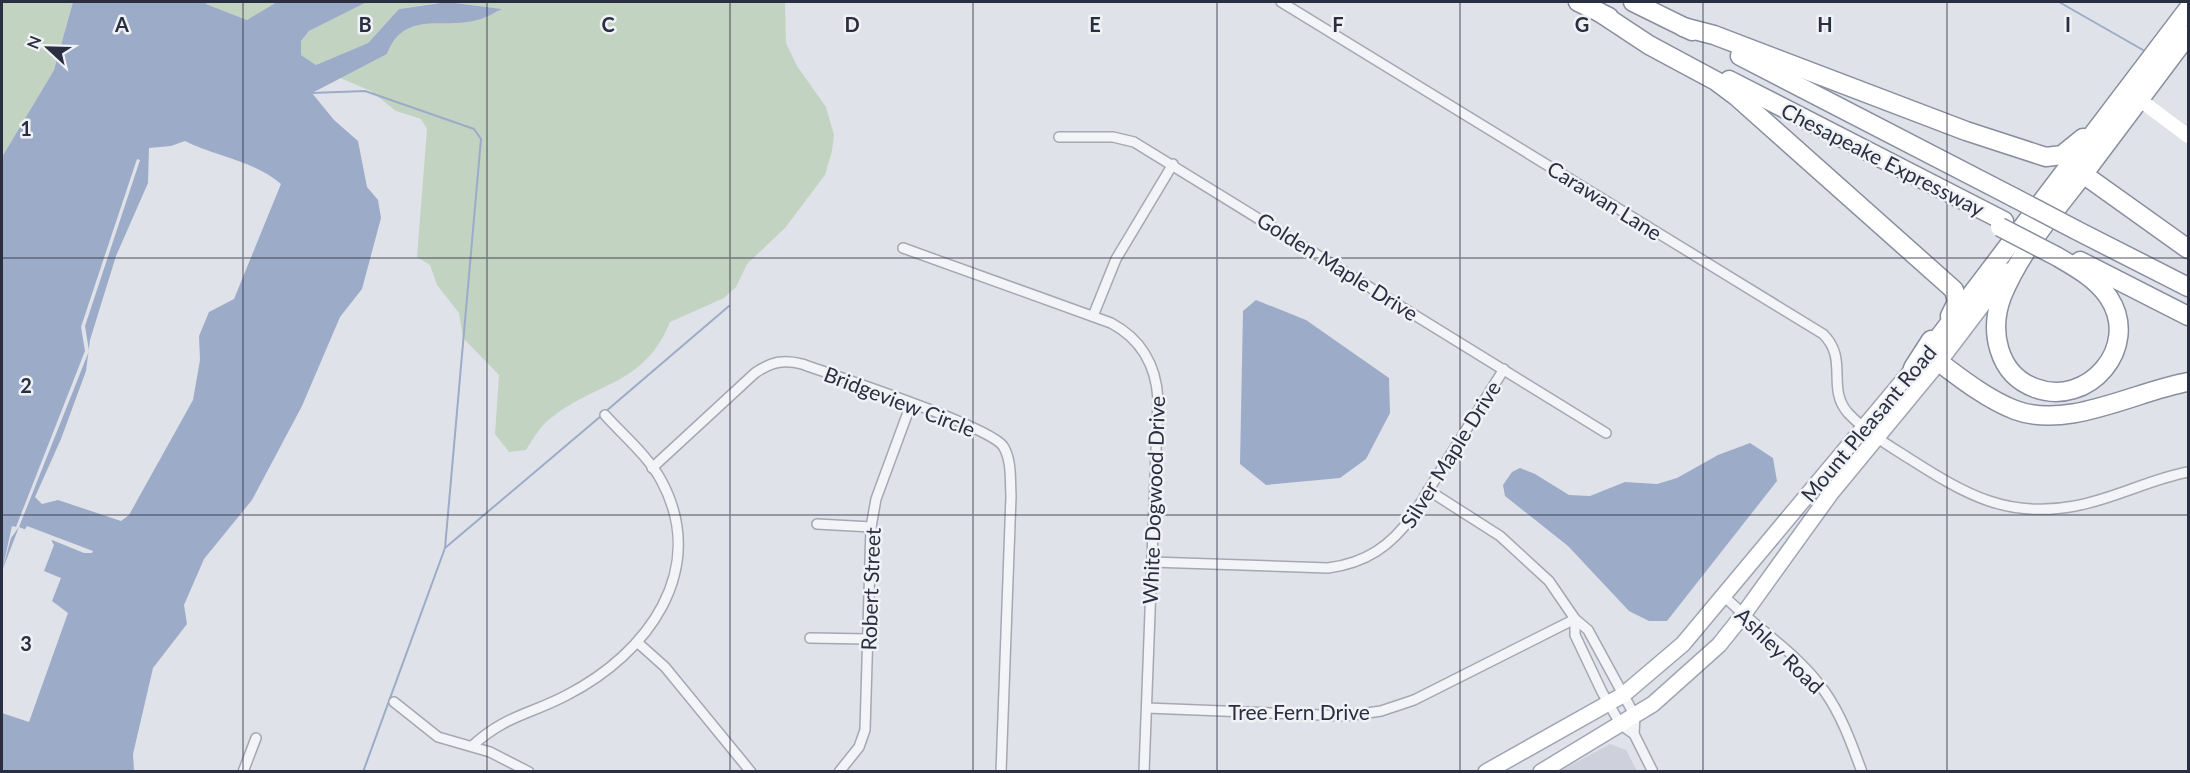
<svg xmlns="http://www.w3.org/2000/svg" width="2190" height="773" viewBox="0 0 2190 773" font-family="Lato,sans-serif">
<rect width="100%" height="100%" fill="#e0e2e9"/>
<!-- built -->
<polygon fill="#ced1db" points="1610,744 1626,750 1637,771 1560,771"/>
<!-- green -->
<g fill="#c3d3c1">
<polygon points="2,2 73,2 54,70 2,157"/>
<polygon points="206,2 277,2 247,20 206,4"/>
<polygon points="367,2 442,2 399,9 368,43 316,65 301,55 301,41 309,31"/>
<path d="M447,2H785L786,43L797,66L826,107L834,135L832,151L825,175L785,228L747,264L736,287L724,298L670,322C644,386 597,381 551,418C540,426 533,439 526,450L509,452L495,434L499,375L463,338L459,313L437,285L430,265L417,257L427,129L421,119L396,111L371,91L340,78L387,54C405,8 442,30 480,19C487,17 494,13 501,9Z"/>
</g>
<!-- water -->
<g fill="#9cabc8" fill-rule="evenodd">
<path d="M73,2H206V4L247,20L277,2H367L309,31L301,41V55L316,65L368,43L399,9L447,2L502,9C495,12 488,17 481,19C444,31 405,8 387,54L312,93L334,120L358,141L367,187L378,200L381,218L362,289L340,317L302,406L252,500L204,559L184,605L187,624L153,668L133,754L134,771H2V713L29,722L68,613L52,601L61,578L44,571L54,545L51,540L19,527L2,571V157L54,70ZM185,141C216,157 253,160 281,184L234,299L209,312L199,336L200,360L193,400L129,515L121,521L58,500L42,504L35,497L61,439L86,371L90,340L116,256L148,183L149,148L171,146Z"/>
<polygon points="1256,300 1306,320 1389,378 1390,413 1366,459 1340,478 1266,485 1240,464 1243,311"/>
<polygon points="1750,443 1773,458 1777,481 1667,621 1649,621 1629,611 1568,546 1505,496 1503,485 1512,472 1520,468 1535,474 1569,495 1590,496 1625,482 1657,484 1677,478 1718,455"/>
</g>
<!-- pier -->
<g fill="#e0e2e9">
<polygon points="137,159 140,160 85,326 89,351 19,527 11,538 2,571 12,526 16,527 85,351 81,327"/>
<polygon points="27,526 93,551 92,553 84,553 52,540 50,543 24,531"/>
</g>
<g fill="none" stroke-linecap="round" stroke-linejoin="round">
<!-- stream -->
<g stroke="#9cabc8" stroke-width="2">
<polyline points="2059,2 2143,50"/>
<polyline points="311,93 365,91 474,129 481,139 445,548 363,772"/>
<polyline points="605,412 729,306"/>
<polyline points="445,548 601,416"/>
</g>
<defs>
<g id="street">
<path d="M1281,2L1823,334C1849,359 1826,388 1848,413C1866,432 1888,445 1910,459C1965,494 2007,519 2075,506C2114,499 2150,479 2188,472"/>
<polyline points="1059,137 1113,137 1134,142 1606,433"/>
<path d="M903,248L1111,323C1141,339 1156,365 1158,399L1144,772"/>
<polyline points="1093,316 1116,259 1173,164"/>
<path d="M652,468L755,373C771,362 783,359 802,364C835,376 989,426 1003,446C1012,460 1010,480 1011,496L1001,772"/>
<polyline points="1428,490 1500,536 1549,581 1575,619 1588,630 1635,716 1634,734"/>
<polyline points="817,524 871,527"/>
<path d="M1152,562L1328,568C1366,563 1391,546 1413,515L1504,369"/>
<path d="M1725,597C1757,629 1799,654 1825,692C1842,716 1852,745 1862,772"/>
<polyline points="1575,619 1575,635 1602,692 1621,725 1634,734 1653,772"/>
<polyline points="810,638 868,639"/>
<polyline points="637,642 665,667 751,772"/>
<polyline points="394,702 438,737 490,752 529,772"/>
<polyline points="1147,708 1346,716 1381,711 1414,700 1575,619"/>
<path d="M472,746C506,715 529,715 567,695C647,654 710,570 661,480C648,456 623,435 605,415"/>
<polyline points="243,772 256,738"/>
<polyline points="839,772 859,747 865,730 871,527 876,499 911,404"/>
</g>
<g id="primary">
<polyline points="1486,772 1623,695 1683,644 1921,359"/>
<polyline points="1541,772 1653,704 1719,645 1743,615 1831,493 1939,362 2008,271"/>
</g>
<g id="highway">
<polyline points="1578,2 1609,17"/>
<polyline points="1633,2 1692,31"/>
<path d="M2188,9L1927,353C1954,373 1984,398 2015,410C2068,430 2136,391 2188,382"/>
<polyline points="1599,12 1649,45 1716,81 1736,96 1954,290 1957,302 1950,316"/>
<polyline points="1683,27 1714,35 1966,131 2046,157 2062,155 2083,138"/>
<polyline points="1740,56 2013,197"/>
<polyline points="1729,80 2004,221"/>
<polyline points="2073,172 2083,174 2188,249"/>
<polyline points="2076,230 2188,287"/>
<path d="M2056,256C2075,267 2097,279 2109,298C2141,347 2088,408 2035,388C1997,374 1989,330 2002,296C2021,250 2055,211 2085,172C2120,126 2154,80 2188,35"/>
<polyline points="2080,261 2188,316"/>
<polyline points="1913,368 1931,340"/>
</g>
</defs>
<!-- street casing -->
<use href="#street" stroke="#a5a8b3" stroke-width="12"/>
<!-- primary casing -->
<use href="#primary" stroke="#a0a5b4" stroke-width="18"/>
<!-- highway casing -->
<use href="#highway" stroke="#888e9f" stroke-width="21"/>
<!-- street -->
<use href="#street" stroke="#f3f4f7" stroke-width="9"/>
<!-- secondary -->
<polyline stroke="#fff" stroke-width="14" points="2132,94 2188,136"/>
<!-- primary -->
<use href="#primary" stroke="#fff" stroke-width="15"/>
<!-- highway -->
<use href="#highway" stroke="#fff" stroke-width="18"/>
<defs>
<g id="highway-bridge">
<polyline points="2013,197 2076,230"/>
<polyline points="2000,227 2056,256"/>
</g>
</defs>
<!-- highway-bridge casing -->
<use href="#highway-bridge" stroke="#888e9f" stroke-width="21" stroke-linecap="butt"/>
<!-- highway-bridge -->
<use href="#highway-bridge" stroke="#fff" stroke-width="18"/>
</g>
<!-- grid -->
<path fill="none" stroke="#292e40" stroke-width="1.5" stroke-opacity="0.55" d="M243,2V772M487,2V772M730,2V772M973,2V772M1217,2V772M1460,2V772M1703,2V772M1947,2V772M2,258H2188M2,515H2188"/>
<g text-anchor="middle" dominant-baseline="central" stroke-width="5" stroke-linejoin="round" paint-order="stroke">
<!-- street labels -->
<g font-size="21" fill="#292e40" stroke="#f0f2f6">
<text transform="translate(1883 159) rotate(27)">Chesapeake Expressway</text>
<text transform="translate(1605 200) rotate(32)">Carawan Lane</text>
<text transform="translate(1338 266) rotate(32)">Golden Maple Drive</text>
<text transform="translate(900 401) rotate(21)">Bridgeview Circle</text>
<text transform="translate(1868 423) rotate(-50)">Mount Pleasant Road</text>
<text transform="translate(1450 454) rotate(-58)">Silver Maple Drive</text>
<text transform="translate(1153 500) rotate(-88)">White Dogwood Drive</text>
<text transform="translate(870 589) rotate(-88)">Robert Street</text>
<text transform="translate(1780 650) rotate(44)">Ashley Road</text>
<text x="1299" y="711">Tree Fern Drive</text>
</g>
</g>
<g font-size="20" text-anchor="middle" font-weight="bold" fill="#292e40" stroke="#f0f2f6" stroke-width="5" stroke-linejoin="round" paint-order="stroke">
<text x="122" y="32">A</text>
<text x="365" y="32">B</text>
<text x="608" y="32">C</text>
<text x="852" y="32">D</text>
<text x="1095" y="32">E</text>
<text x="1338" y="32">F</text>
<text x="1582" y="32">G</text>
<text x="1825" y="32">H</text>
<text x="2068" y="32">I</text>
<text x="26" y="136">1</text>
<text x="26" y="393">2</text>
<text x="26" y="651">3</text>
</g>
<!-- border -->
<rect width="2190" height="773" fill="none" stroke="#292e40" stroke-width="6"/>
<!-- north arrow -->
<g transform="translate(48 48) rotate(292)" stroke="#f0f2f6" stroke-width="4.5" paint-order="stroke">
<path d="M0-4.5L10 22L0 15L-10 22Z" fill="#292e40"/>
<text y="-9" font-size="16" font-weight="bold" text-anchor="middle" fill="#292e40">N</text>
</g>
</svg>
